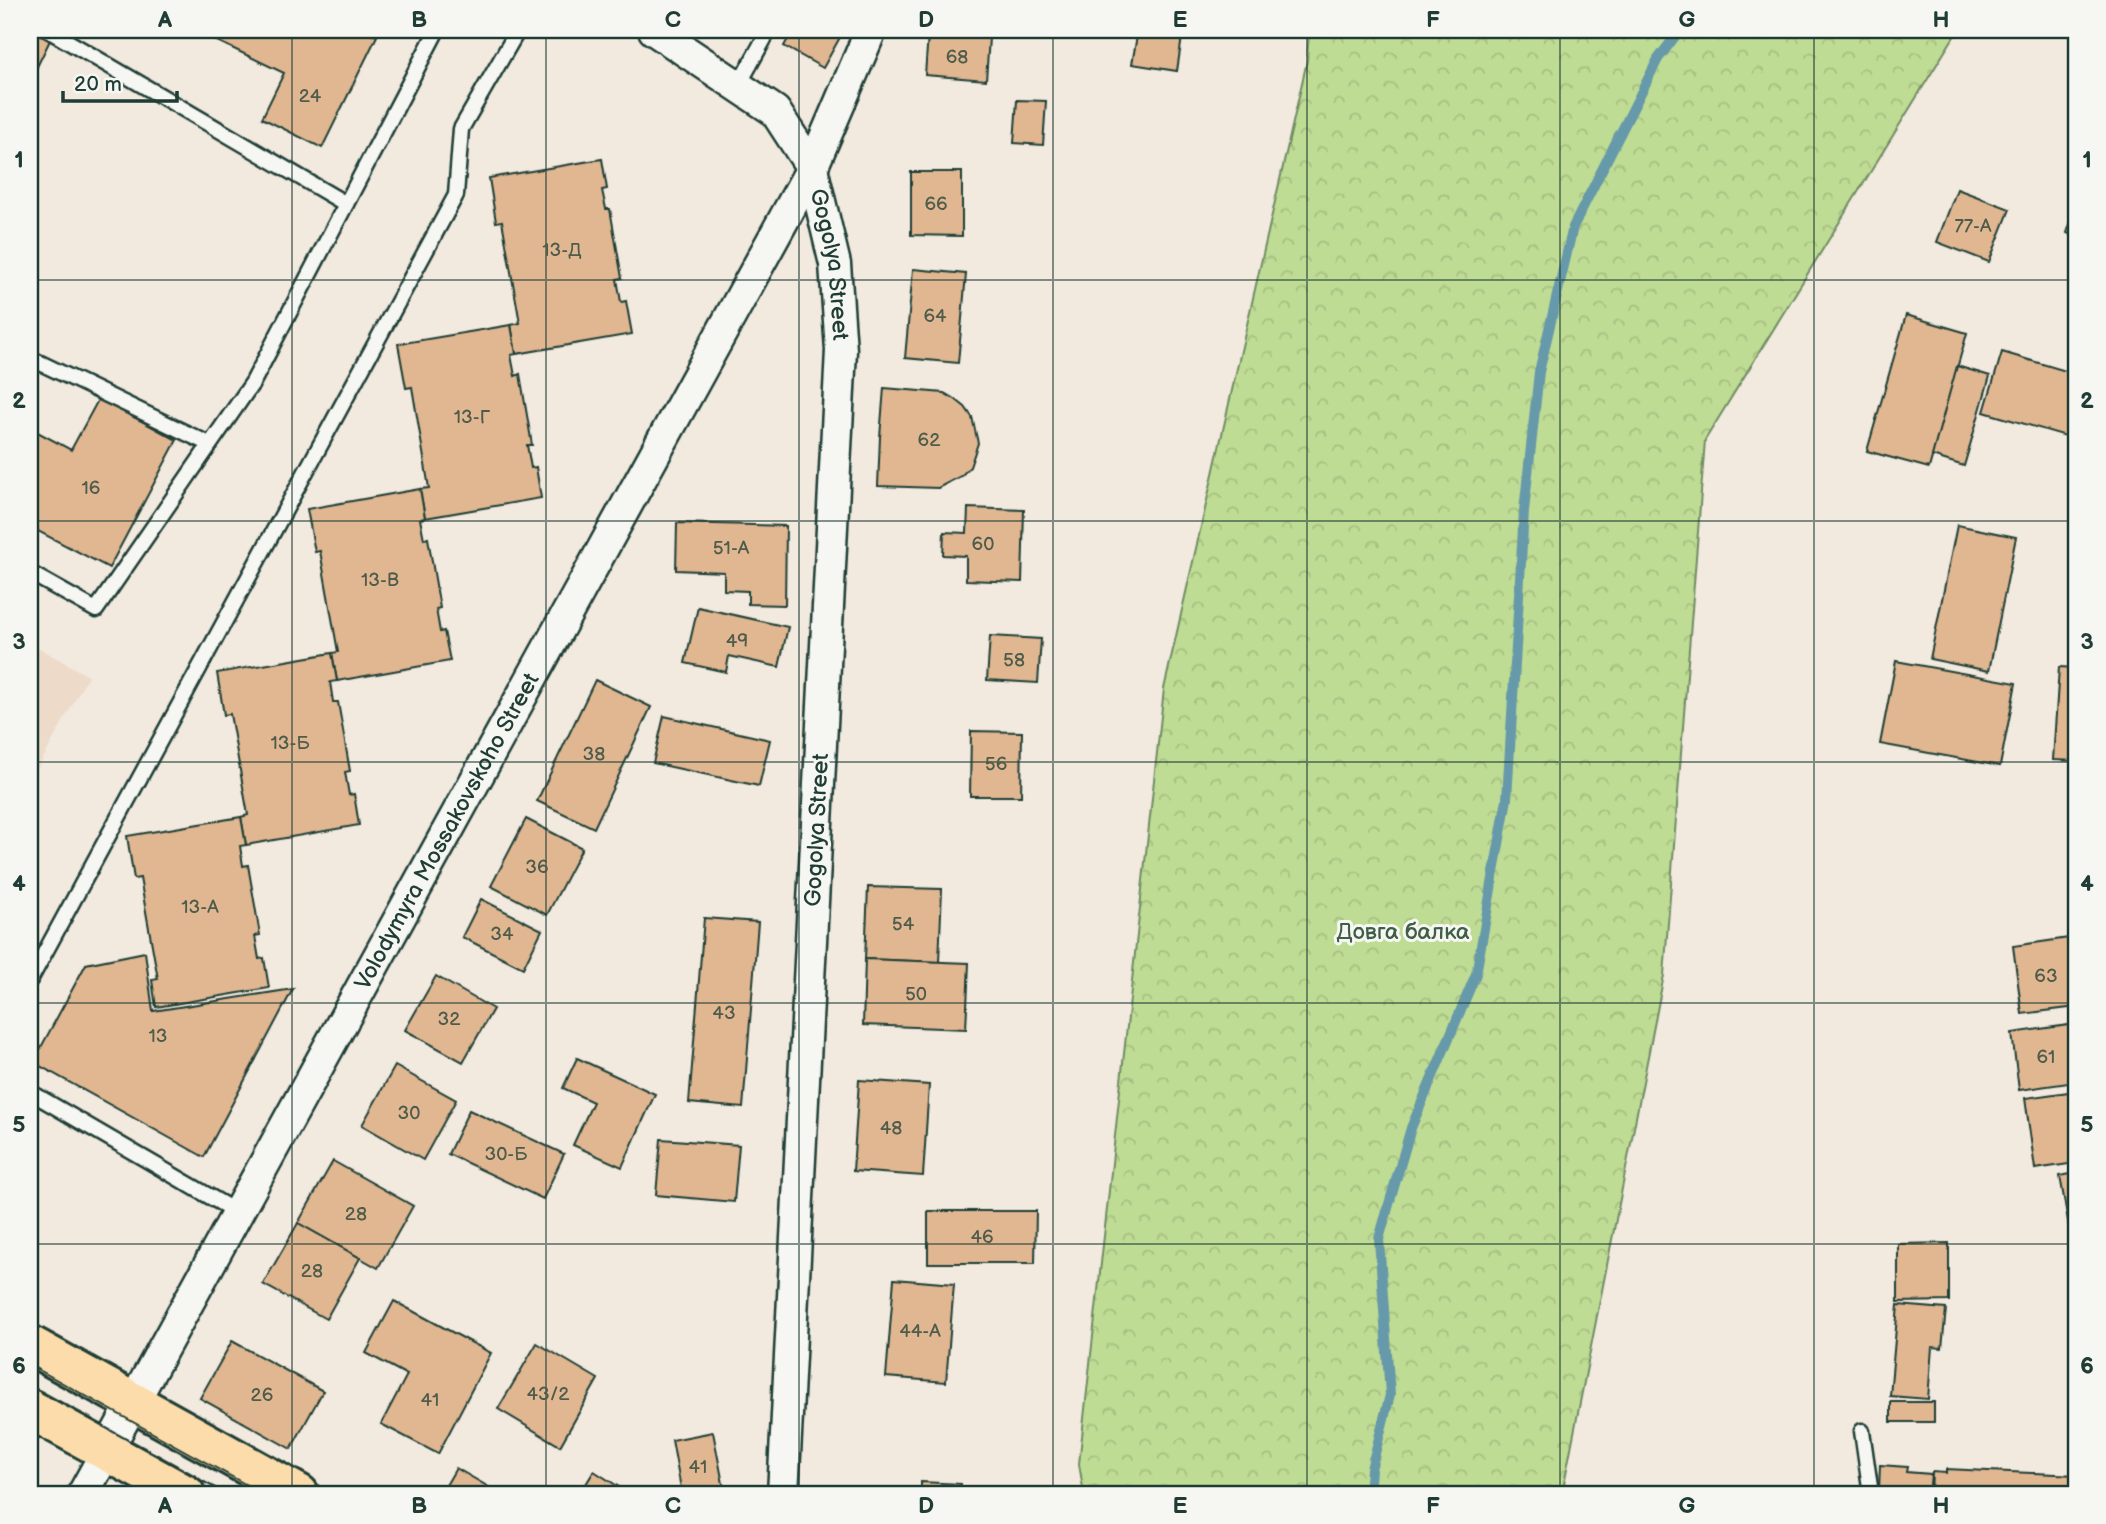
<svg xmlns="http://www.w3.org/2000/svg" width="2106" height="1524" viewBox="0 0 2106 1524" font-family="'Balsamiq Sans',sans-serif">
<defs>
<pattern id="forest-crowns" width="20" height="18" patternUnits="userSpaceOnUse" patternTransform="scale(1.75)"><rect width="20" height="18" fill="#bfdc94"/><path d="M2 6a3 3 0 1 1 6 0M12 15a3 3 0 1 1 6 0" fill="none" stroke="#a4be80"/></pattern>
</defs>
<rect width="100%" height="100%" fill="#f2e9df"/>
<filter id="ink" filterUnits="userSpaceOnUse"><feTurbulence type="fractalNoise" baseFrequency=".0143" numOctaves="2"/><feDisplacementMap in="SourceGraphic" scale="14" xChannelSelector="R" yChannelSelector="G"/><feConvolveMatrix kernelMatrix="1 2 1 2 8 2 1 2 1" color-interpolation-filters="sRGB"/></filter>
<g filter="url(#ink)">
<!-- built -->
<polygon fill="#eddac8" points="30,643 88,676 30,782"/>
<!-- forest -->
<polygon fill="url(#forest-crowns)" stroke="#6f8c64" stroke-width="2" points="1309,30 1958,30 1705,440 1664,975 1562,1494 1084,1494 1079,1464 1164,689 1307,61"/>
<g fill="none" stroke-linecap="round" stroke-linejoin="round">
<!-- stream -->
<polyline stroke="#6699a9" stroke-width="10" points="1369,1494 1371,1469 1390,1395 1379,1239 1411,1128 1476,974 1507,799 1524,511 1539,372 1573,227 1658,59 1680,30"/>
</g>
<!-- building -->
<g fill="#e0b791" stroke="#1f3d34" stroke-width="2">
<polygon points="30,30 55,30 30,81"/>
<polygon points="194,30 363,30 377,36 322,148 262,118 284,73"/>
<polygon points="793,30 844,30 823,68 784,46"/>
<polygon points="933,30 982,30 981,37 989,38 986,80 925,75 928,34 932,34"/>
<polygon points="1138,30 1183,30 1177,71 1132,64"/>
<polygon points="1017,100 1046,101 1043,145 1014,143"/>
<polygon points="602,159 607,189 602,190 606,209 610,209 622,278 617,279 621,302 626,301 632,334 516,354 511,325 520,323 502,221 496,222 489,178"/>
<polygon points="911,172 962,172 962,236 911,235"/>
<polygon points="1957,189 2010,209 1989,262 1937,242"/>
<polygon points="2076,207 2076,237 2067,233"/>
<polygon points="913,269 966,274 958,363 905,358"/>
<polygon points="1906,315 1967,333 1929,468 1867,451"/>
<polygon points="511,325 516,354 511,355 515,376 520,374 532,445 527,445 531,468 536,467 541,498 425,518 420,489 429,488 412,387 406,388 398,344"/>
<polygon points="2002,352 2076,374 2076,439 1984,412"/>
<polygon points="1957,366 1990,376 1964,466 1932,456"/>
<polygon points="884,388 944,393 955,399 965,407 972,417 978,443 970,467 961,476 938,488 878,486 880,437"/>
<polygon points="99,398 177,440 109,568 30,527 30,428 71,450"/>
<polygon points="420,489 425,518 420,519 424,539 428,538 440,608 436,609 440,632 444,631 450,661 337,681 332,653 338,652 320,551 315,552 307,509"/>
<polygon points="968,508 1024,510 1022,582 966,580 966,556 943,555 944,532 967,533"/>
<polygon points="677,523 786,526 785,605 748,604 748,591 724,590 724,572 676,570"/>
<polygon points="1957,525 2016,537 1989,671 1930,659"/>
<polygon points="2076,588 2076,631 2071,630"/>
<polygon points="698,607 788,627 779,667 729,656 726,672 685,663"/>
<polygon points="990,636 1041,639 1038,683 987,680"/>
<polygon points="332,653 337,681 330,682 333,702 338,702 350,771 345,772 349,795 354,794 359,825 246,845 241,817 248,815 230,714 224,715 217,673"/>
<polygon points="1896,661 2016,683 2000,766 1880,744"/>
<polygon points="2059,667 2076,668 2076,761 2053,760"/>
<polygon points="595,680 651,707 594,828 537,801"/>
<polygon points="664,716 770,740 759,786 653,763"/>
<polygon points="971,731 1022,732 1021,796 970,796"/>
<polygon points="241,817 246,845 240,846 243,866 248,865 260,935 255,936 259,959 264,958 269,988 156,1007 152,980 158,979 140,878 134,879 127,836"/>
<polygon points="526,819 582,848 547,915 491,886"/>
<polygon points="868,887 942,889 939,962 865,959"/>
<polygon points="481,899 542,930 523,968 462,937"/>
<polygon points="704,918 758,922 743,1108 689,1103"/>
<polygon points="2076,937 2076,1007 2022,1014 2013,946"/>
<polygon points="145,952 153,1011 293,989 204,1157 33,1062 86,964"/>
<polygon points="865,959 969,963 966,1029 863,1025"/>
<polygon points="436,976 493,1009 463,1062 405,1030"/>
<polygon points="2076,1024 2076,1082 2019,1090 2012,1033"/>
<polygon points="577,1058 655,1094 622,1167 573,1145 593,1102 563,1088"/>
<polygon points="395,1066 456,1100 423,1160 362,1125"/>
<polygon points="859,1080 929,1085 923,1176 853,1171"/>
<polygon points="2076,1091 2076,1163 2035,1169 2025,1098"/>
<polygon points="469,1110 564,1154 543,1199 448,1154"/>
<polygon points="661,1139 739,1145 734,1202 656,1195"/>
<polygon points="333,1161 413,1206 378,1268 298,1223"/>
<polygon points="2076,1173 2076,1266 2060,1176"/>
<polygon points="928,1211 1036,1211 1035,1263 928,1263"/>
<polygon points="298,1223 360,1258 326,1319 263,1284"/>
<polygon points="1949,1243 1949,1301 1898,1302 1898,1244"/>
<polygon points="894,1279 954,1284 946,1382 886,1377"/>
<polygon points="394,1301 491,1353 438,1454 381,1424 407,1375 366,1353"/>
<polygon points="1898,1305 1946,1309 1942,1348 1932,1347 1928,1399 1890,1396"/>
<polygon points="232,1341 323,1391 291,1449 200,1398"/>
<polygon points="537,1343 598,1379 560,1446 498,1409"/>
<rect x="1891" y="1402" width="43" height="20"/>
<polygon points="2073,1426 2076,1426 2076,1460"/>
<polygon points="713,1432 725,1494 682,1494 672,1440"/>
<polygon points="1880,1465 1907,1467 1906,1472 1931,1474 1929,1494 1891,1494 1891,1491 1879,1491"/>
<polygon points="456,1468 499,1493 498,1494 441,1494"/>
<polygon points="1946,1469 2076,1475 2076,1494 1931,1494 1932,1472 1946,1473"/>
<polygon points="594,1471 630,1494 580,1494"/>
<polygon points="921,1482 961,1484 961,1494 921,1494"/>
</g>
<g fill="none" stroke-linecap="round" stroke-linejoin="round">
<defs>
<g id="lane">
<polyline points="48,30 346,204"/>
<polyline points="738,86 769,30"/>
<polyline points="30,358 207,443"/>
<polyline points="30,573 96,610 253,382 437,30"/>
<polyline points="30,980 456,195 461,129 518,30"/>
<polyline points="30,1092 238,1213"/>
<polyline points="1862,1431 1871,1494"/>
</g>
<g id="street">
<path id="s1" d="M654,30L775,111L812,168L835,264L841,350L783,1494"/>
<path id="s2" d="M83,1494L812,168L871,30"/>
</g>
<g id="primary">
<polyline points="30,1345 299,1494"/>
<polyline points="30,1409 185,1494"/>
</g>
</defs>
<!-- lane casing -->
<use href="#lane" stroke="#1f3d34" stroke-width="19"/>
<!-- street casing -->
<use href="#street" stroke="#1f3d34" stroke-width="35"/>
<!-- primary casing -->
<use href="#primary" stroke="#1f3d34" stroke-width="44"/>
<!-- lane -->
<use href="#lane" stroke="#f6f6f2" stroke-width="14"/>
<!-- street -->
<use href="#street" stroke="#f6f6f2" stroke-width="30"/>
<!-- primary -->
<use href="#primary" stroke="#fddcac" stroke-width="38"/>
<!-- tram -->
<g stroke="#1f3d34" stroke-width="2">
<polyline points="30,1365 263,1494"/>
<polyline points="30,1386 226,1494"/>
</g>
</g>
</g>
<!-- grid -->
<path fill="none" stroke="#1f3d34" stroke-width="2" stroke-opacity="0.55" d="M292,30V1494M546,30V1494M799,30V1494M1053,30V1494M1307,30V1494M1560,30V1494M1814,30V1494M30,280H2076M30,521H2076M30,762H2076M30,1003H2076M30,1244H2076"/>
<g text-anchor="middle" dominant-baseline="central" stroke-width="6" stroke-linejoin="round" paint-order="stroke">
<!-- number labels -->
<g font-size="19" fill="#4f5c4b">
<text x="957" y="57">68</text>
<text x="310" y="96">24</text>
<text x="936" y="204">66</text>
<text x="1973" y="226">77-А</text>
<text x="562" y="250">13-Д</text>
<text x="935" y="316">64</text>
<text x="472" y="417">13-Г</text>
<text x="929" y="440">62</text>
<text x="91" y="488">16</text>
<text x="983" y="544">60</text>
<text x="731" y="548">51-А</text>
<text x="380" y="580">13-В</text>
<text x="737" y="641">49</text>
<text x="1014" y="660">58</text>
<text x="290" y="743">13-Б</text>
<text x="594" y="754">38</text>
<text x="996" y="764">56</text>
<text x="537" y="867">36</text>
<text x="200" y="907">13-А</text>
<text x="903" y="924">54</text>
<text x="502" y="934">34</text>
<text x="2046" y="976">63</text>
<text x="916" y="994">50</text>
<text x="724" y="1013">43</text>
<text x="449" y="1019">32</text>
<text x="158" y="1036">13</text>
<text x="2046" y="1057">61</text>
<text x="409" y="1113">30</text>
<text x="891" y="1128">48</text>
<text x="506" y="1154">30-Б</text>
<text x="356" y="1214">28</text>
<text x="982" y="1237">46</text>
<text x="312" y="1271">28</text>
<text x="920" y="1331">44-А</text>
<text x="548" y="1394">43/2</text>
<text x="262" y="1395">26</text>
<text x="430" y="1400">41</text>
<text x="698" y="1467">41</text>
</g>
<!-- street labels -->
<g font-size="23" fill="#1f3d34" stroke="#f6f6f2">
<text stroke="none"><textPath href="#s1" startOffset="312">Gogolya Street</textPath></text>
<text transform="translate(817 830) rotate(-87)">Gogolya Street</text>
<text stroke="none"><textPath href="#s2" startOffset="756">Volodymyra Mossakovskoho Street</textPath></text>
</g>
<!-- park labels -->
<g font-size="23" fill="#3f5d47" stroke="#f6f6f2">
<text x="1403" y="932">Довга балка</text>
</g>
</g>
<!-- margin -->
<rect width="2106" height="1524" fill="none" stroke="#f6f6f2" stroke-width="77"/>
<!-- scale -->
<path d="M63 91v10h114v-10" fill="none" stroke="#1f3d34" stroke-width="3.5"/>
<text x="74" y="91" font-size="21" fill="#1f3d34" stroke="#f6f6f2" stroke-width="5" paint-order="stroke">20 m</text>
<rect x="38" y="38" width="2030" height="1448" fill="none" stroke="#1f3d34" stroke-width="2.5"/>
<g font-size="23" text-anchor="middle" font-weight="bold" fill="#1f3d34">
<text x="165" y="27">A</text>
<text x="419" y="27">B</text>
<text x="673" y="27">C</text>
<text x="926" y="27">D</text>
<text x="1180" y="27">E</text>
<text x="1433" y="27">F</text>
<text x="1687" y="27">G</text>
<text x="1941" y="27">H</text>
<text x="19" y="167">1</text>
<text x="2087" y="167">1</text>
<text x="19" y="408">2</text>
<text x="2087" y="408">2</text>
<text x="19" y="649">3</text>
<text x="2087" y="649">3</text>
<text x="19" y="891">4</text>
<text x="2087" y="891">4</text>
<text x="19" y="1132">5</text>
<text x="2087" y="1132">5</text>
<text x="19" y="1373">6</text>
<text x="2087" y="1373">6</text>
<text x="165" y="1513">A</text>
<text x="419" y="1513">B</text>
<text x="673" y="1513">C</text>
<text x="926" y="1513">D</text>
<text x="1180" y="1513">E</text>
<text x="1433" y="1513">F</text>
<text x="1687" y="1513">G</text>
<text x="1941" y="1513">H</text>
</g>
</svg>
